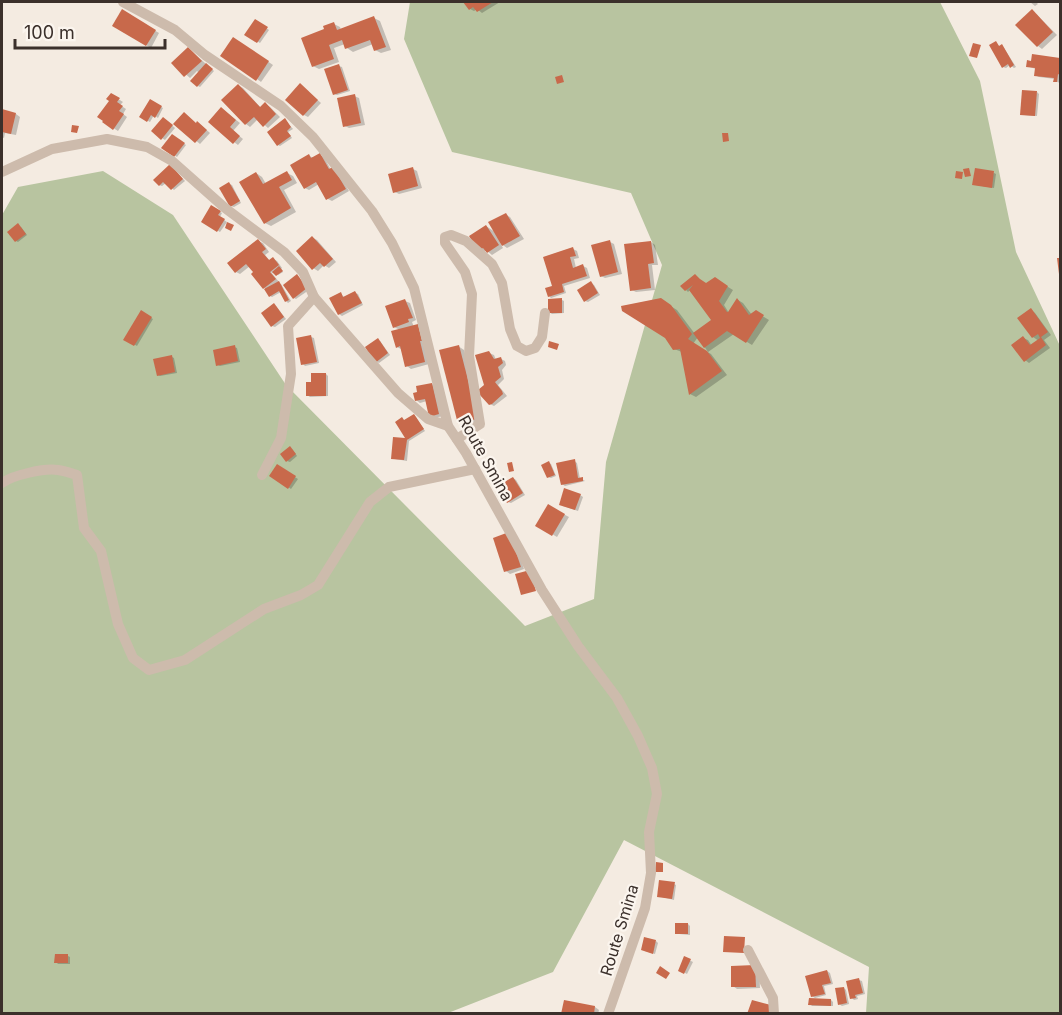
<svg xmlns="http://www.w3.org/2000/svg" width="1062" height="1015" viewBox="0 0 1062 1015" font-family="Inter,sans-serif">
<rect width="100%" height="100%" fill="#f4ebe1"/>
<!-- green -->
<polygon fill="#b8c4a0" points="410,2 940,2 980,81 1016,252 1060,346 1060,1013 866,1013 869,967 624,840 553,972 448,1013 2,1014 2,215 18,187 103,171 173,215 286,385 525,626 594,599 606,462 662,265 631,193 452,152 404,39"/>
<!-- shadow -->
<g fill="#0003">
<polygon points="465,2 500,2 482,13 477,9 474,11 470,9"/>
<polygon points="1030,2 1036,2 1038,4 1035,6"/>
<polygon points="122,11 159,33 151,48 114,25"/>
<polygon points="1036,14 1057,35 1042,49 1038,46 1017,25"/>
<polygon points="374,18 380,21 391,50 381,53 375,50 373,44 353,52 347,48 345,44 334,48 339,62 319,69 313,66 334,24 340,27 341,30"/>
<polygon points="256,21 269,30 260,43 246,34"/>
<polygon points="238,41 273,65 261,82 257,79"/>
<polygon points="996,43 1000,47 1002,46 1004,48 1016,67 1014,68 1010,65 1006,68 1003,67"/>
<polygon points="189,49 214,71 200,87 198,86 199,73 197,71 190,78 173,63"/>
<polygon points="1033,56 1060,59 1060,83 1055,81 1055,79 1039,77 1035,75 1036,69 1027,66 1032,62"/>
<polygon points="339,66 342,67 350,91 337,95 334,94"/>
<polygon points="239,86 243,88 261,108 265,104 270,107 280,117 268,128 258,119 250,127 246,124"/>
<polygon points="304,88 321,103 308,117 304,115"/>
<polygon points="1037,92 1039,94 1037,116 1024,115"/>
<polygon points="112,95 123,102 120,105 126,109 123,114 127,117 118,131 104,122"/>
<polygon points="354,96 359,98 365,125 349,128 345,126"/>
<polygon points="151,101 163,108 158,118 154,115 150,122 141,117"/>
<polygon points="222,109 240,123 233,131 243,139 238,145 234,142"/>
<polygon points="2,111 16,114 20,117 16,135 5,133 4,138 2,137"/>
<polygon points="166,120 175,128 165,140 162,138"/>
<polygon points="285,120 293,129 288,132 292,138 280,146 278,145"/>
<polygon points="176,124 197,124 202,126 210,133 200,144"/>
<polygon points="173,136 186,145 177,157 164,148"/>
<polygon points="320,155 324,157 331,170 337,171 349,191 332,201 328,199 319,184 309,190 305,188 309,156 314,158"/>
<polygon points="172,167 185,181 174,190 166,183 162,186 159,185"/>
<polygon points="413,169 417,171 422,188 399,194 395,192"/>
<polygon points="256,173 262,177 266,184 287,173 293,176 297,183 284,190 296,212 271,226 265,223"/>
<polygon points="994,173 996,174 994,188 976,185"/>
<polygon points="229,184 232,185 241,203 234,207 231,206"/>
<polygon points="212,207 222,213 220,217 227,222 220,232 203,222"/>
<polygon points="506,215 510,217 524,239 507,248 500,243 503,248 492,255 486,250 484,252 471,236 486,226 495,232"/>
<polygon points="21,227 27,235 18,242 16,241"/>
<polygon points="313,238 317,240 336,262 329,268 324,265 318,271 313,268"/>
<polygon points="258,241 263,243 269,252 265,255 270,261 273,259 277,261 282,268 281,269 283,272 278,275 271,272 279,282 278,283 281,284 291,301 288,303 286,301 281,292 272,297 270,296 250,266 240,274 236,272"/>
<polygon points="610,242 614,244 622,274 605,278 601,276"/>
<polygon points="651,242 655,245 658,265 652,265 655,290 636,292 632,290"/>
<polygon points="573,249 577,251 579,258 574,259 576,268 583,266 587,268 590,278 564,286 566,293 551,298 549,296"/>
<polygon points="297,276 309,290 296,299 294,298"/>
<polygon points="695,276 707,285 715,279 733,290 724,305 729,313 738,300 743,303 752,315 756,312 769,320 752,345 734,334 708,352 698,337 693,344 711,354 727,375 696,397 690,394 682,352 674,349 661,300 677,310 695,334 713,321 691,289 688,292 686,290"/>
<polygon points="591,283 594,285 600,295 588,302 585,301"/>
<polygon points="355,293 358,294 363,305 342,316 339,314 341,294 345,298"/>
<polygon points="562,300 564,301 564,313 552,314 549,312"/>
<polygon points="405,301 410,303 416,320 412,322 414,327 418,326 429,364 411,369 407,366 401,349 397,347 400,330 394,327"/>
<polygon points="276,306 286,319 275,327 272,326"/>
<polygon points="1031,310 1035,313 1051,335 1044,340 1050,348 1029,363 1025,360 1023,338 1028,340 1032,346 1039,341 1033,337 1019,319"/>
<polygon points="141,312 153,319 137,346 125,339"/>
<polygon points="311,337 314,338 319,363 305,366 303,364"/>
<polygon points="380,341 390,355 379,363 376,361"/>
<polygon points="458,346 464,350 483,422 465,427 459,423"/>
<polygon points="234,347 237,348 240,362 220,366 218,365"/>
<polygon points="489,353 494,355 496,360 501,359 505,361 506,365 502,370 504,379 498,385 507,396 494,406 490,404 486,386"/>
<polygon points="172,357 174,358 177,373 160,376 158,375"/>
<polygon points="326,374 328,376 328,396 310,397 307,395 313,383"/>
<polygon points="432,384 436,387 443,416 434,418 427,401 420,403 416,400 419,393"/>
<polygon points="414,415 416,417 425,431 409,441 407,461 395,459 395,439 408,440 397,422 402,419 405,421"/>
<polygon points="292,449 297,456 290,462 287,461"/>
<polygon points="574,461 577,463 580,479 582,479 585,481 565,486 562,484"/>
<polygon points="549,463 551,464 556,476 551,478 548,477"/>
<polygon points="277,466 298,479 291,489 271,475"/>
<polygon points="513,478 516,480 525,495 511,503 508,502"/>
<polygon points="580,495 583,497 578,511 563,506"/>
<polygon points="548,506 569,517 557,537 537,525"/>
<polygon points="513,536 524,569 510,574 506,571"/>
<polygon points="674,884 676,885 674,900 658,896"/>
<polygon points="688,924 690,926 690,935 679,934 677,933"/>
<polygon points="656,941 658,943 655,954 645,951"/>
<polygon points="68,956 70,957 70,964 58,964 56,962"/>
<polygon points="685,958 693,962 687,974 680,970"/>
<polygon points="759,969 760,988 737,989 733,986"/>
<polygon points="827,971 830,973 833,984 824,986 826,995 815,998 812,996"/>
<polygon points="859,980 862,981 865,994 857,996 858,999 854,1000 852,998"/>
<polygon points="844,988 846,990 849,1004 842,1006 839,1004"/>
<polygon points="831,1000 833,1002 833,1006 812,1006 810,1004"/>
<polygon points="565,1001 595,1007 599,1010 598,1014 563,1014"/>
</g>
<!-- building -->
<g fill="#c8694b">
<polygon points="463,2 493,2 477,12 473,7 469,10"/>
<polygon points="122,9 156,30 146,46 112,26"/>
<polygon points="1032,9 1053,32 1037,47 1015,25"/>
<polygon points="374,16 386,47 374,51 370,40 345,49 342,40 329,45 334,59 312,67 301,38 324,29 323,26 334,22 337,30"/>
<polygon points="255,19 268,27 257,43 244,35"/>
<polygon points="233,37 269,61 256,81 220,56"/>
<polygon points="996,41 999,46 1002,44 1014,65 1010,68 1008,64 1002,68 989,45"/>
<polygon points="973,43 981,45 977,58 969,56"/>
<polygon points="188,47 202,61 184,77 171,63"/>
<polygon points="1032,54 1060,58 1060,75 1058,74 1057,82 1053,82 1054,78 1034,76 1035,68 1026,67 1027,60 1031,61"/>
<polygon points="206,63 213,69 197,87 190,81"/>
<polygon points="339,64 348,90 333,95 324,69"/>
<polygon points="562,75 564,82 557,84 555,77"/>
<polygon points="300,83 318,100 303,116 285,100"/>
<polygon points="238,84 260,107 265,102 276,114 263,127 254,117 245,125 221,100"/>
<polygon points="1022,90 1037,91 1035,116 1020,115"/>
<polygon points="111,93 120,98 117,102 123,106 119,111 124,114 113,130 102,122 103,121 97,117 109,101 106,99"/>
<polygon points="355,94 361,123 343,127 337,98"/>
<polygon points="150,99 162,106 155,118 151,115 147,122 139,117"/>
<polygon points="221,107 236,120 230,127 240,136 233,144 208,122"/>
<polygon points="2,109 16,113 11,134 2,132"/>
<polygon points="184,112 196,123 197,121 207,130 195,143 173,124"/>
<polygon points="163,117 173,125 161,140 151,131"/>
<polygon points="285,118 291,127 287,131 291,136 277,146 267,132"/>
<polygon points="72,125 79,126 77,133 71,132"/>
<polygon points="722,133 728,133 729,141 723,142"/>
<polygon points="172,134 185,143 174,157 161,148"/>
<polygon points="320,153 329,169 333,167 346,189 326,200 316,182 304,189 290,165 309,154 311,158"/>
<polygon points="170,164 183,179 171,190 163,182 159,186 153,180"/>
<polygon points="413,167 418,186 393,193 388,174"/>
<polygon points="969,168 971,176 965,177 963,169"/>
<polygon points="975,168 994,171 992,188 972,185"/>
<polygon points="287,171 292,180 279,187 291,208 264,224 239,182 256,172 263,184"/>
<polygon points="956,171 963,172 962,179 955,178"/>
<polygon points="229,182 240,201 230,207 219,188"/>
<polygon points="211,205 221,211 218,215 225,219 217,232 201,222"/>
<polygon points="506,213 520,236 502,246 488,222"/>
<polygon points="227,222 234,225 231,231 225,228"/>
<polygon points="18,223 26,234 15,242 7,232"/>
<polygon points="486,225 499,245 487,253 483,248 478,251 469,236"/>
<polygon points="312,236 333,259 324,267 320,263 312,270 296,251"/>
<polygon points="258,239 266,249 262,252 269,260 273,257 279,265 270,272 276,279 263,289 251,274 253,272 246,264 235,273 227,263"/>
<polygon points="610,240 618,272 600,277 591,245"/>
<polygon points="651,241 654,263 648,264 651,288 630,291 624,244"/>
<polygon points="573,247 576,256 570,257 573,268 583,264 587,276 562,284 564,292 548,297 545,288 552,286 543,257"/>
<polygon points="1057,258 1060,258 1060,274 1059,274"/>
<polygon points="279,266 283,271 276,276 272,272"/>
<polygon points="297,274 307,288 293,299 283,285"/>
<polygon points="695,274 700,279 706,283 715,277 728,286 719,301 727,312 728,312 737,298 749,315 756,310 764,315 746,343 727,331 704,348 693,333 711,320 689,290 693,285 685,291 680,286"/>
<polygon points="279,281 289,300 285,302 279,291 269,297 264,289"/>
<polygon points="591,281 598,293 584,302 577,290"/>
<polygon points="355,291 362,303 338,315 329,298 341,292 343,297"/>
<polygon points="562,298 562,313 548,313 548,299"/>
<polygon points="661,298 671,305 692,334 688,339 707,351 722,371 689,395 680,349 673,350 665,338 622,311 621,306"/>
<polygon points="405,299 413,318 408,319 409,322 393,328 385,306"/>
<polygon points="274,303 284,317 271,327 261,313"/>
<polygon points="1031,308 1048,332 1041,337 1046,345 1024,362 1011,345 1023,336 1030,345 1040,338 1038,334 1032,338 1017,318"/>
<polygon points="141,310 152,317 134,346 123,340"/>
<polygon points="418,324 422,341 420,341 425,362 405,367 400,346 396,348 391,331"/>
<polygon points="311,335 317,362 301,365 296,338"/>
<polygon points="378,338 388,353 375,363 365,347"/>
<polygon points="549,341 559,344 557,350 548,347"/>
<polygon points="235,345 238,361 216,366 213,350"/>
<polygon points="459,345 478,419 458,424 439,350"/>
<polygon points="489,351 494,359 501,357 503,363 498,367 501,377 495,382 502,391 503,394 492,404 489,405 479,394 478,390 484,385 475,355"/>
<polygon points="172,355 175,372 157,376 153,359"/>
<polygon points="311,373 326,373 326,396 306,396 306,382 311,382"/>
<polygon points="432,383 439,414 429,417 425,399 415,401 413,393 417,392 416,386"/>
<polygon points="414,414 424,429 407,440 404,460 391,459 393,437 405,438 395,422 402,417 404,420"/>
<polygon points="290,446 296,454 286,462 280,454"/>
<polygon points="575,459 578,478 583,477 583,481 561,485 556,463"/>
<polygon points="549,461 555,475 547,478 541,465"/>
<polygon points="512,462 514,471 509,472 507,463"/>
<polygon points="277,464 296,476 288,489 269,476"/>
<polygon points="513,477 523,493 507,503 497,486"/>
<polygon points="564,488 581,494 575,510 559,505"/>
<polygon points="548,504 565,514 552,536 535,526"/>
<polygon points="509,532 521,567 504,572 493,538"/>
<polygon points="530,570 536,591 521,595 515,574"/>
<polygon points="656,862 663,863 663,872 655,872"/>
<polygon points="659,880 675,882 672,899 657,897"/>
<rect x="675" y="923" width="13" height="11"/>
<polygon points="724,936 745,937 744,953 723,952"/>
<polygon points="644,937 656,940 653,954 641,950"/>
<polygon points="55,954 68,954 68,963 54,963"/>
<polygon points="684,956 691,959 684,974 678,971"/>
<polygon points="755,965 756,987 731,987 731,966"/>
<polygon points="660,966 670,973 666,979 656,973"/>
<polygon points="827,970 831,983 822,985 825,994 811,997 805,976"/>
<polygon points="859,978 863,993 855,995 856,998 850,999 846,981"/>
<polygon points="844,987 847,1003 838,1005 835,988"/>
<polygon points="809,998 831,999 831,1006 808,1005"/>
<polygon points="564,1000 595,1006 594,1014 561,1014"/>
<polygon points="752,1000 771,1005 769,1014 747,1014"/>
</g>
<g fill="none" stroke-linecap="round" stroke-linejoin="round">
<!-- minor -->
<g stroke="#cdbbac" stroke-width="10">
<polyline points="123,2 175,30 205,55 281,106 313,137 372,211 392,243 414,288 448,426 466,453 542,590 578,646 617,698 638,736 652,768 657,794 649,832 651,873 645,908 608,1014"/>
<polyline points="2,172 52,149 107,139 147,147 172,161 225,208 284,252 303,272 314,297 398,393 428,419 448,426"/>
<polyline points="457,439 480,424 469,356 472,294 465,272 445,243 445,237 451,235 466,241 492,264 502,283 510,329 517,346 526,351 535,348 542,337 545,313"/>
<polyline points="262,475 281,438 291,374 288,326 314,297"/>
<path d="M2,483C13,475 44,468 58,470C64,471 71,473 77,475L84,528L101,551L118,624L133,658L149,670L185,660L264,609L301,595L318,585L370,502L389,487L475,469"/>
<polyline points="748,950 773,998 774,1014"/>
</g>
</g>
<g text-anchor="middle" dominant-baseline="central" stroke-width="4.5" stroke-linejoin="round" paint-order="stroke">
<!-- street labels -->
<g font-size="16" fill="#3b302b" stroke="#fbf5ee">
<text transform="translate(486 458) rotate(61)">Route Smina</text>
<text transform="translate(619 930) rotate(-73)">Route Smina</text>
</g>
</g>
<!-- border -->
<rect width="1062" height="1015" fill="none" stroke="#3b302b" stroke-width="6"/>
<!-- scale -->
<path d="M15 39v9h150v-9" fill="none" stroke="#3b302b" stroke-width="3"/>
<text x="24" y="39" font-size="18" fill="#3b302b" stroke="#fbf5ee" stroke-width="4.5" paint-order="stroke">100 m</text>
</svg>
